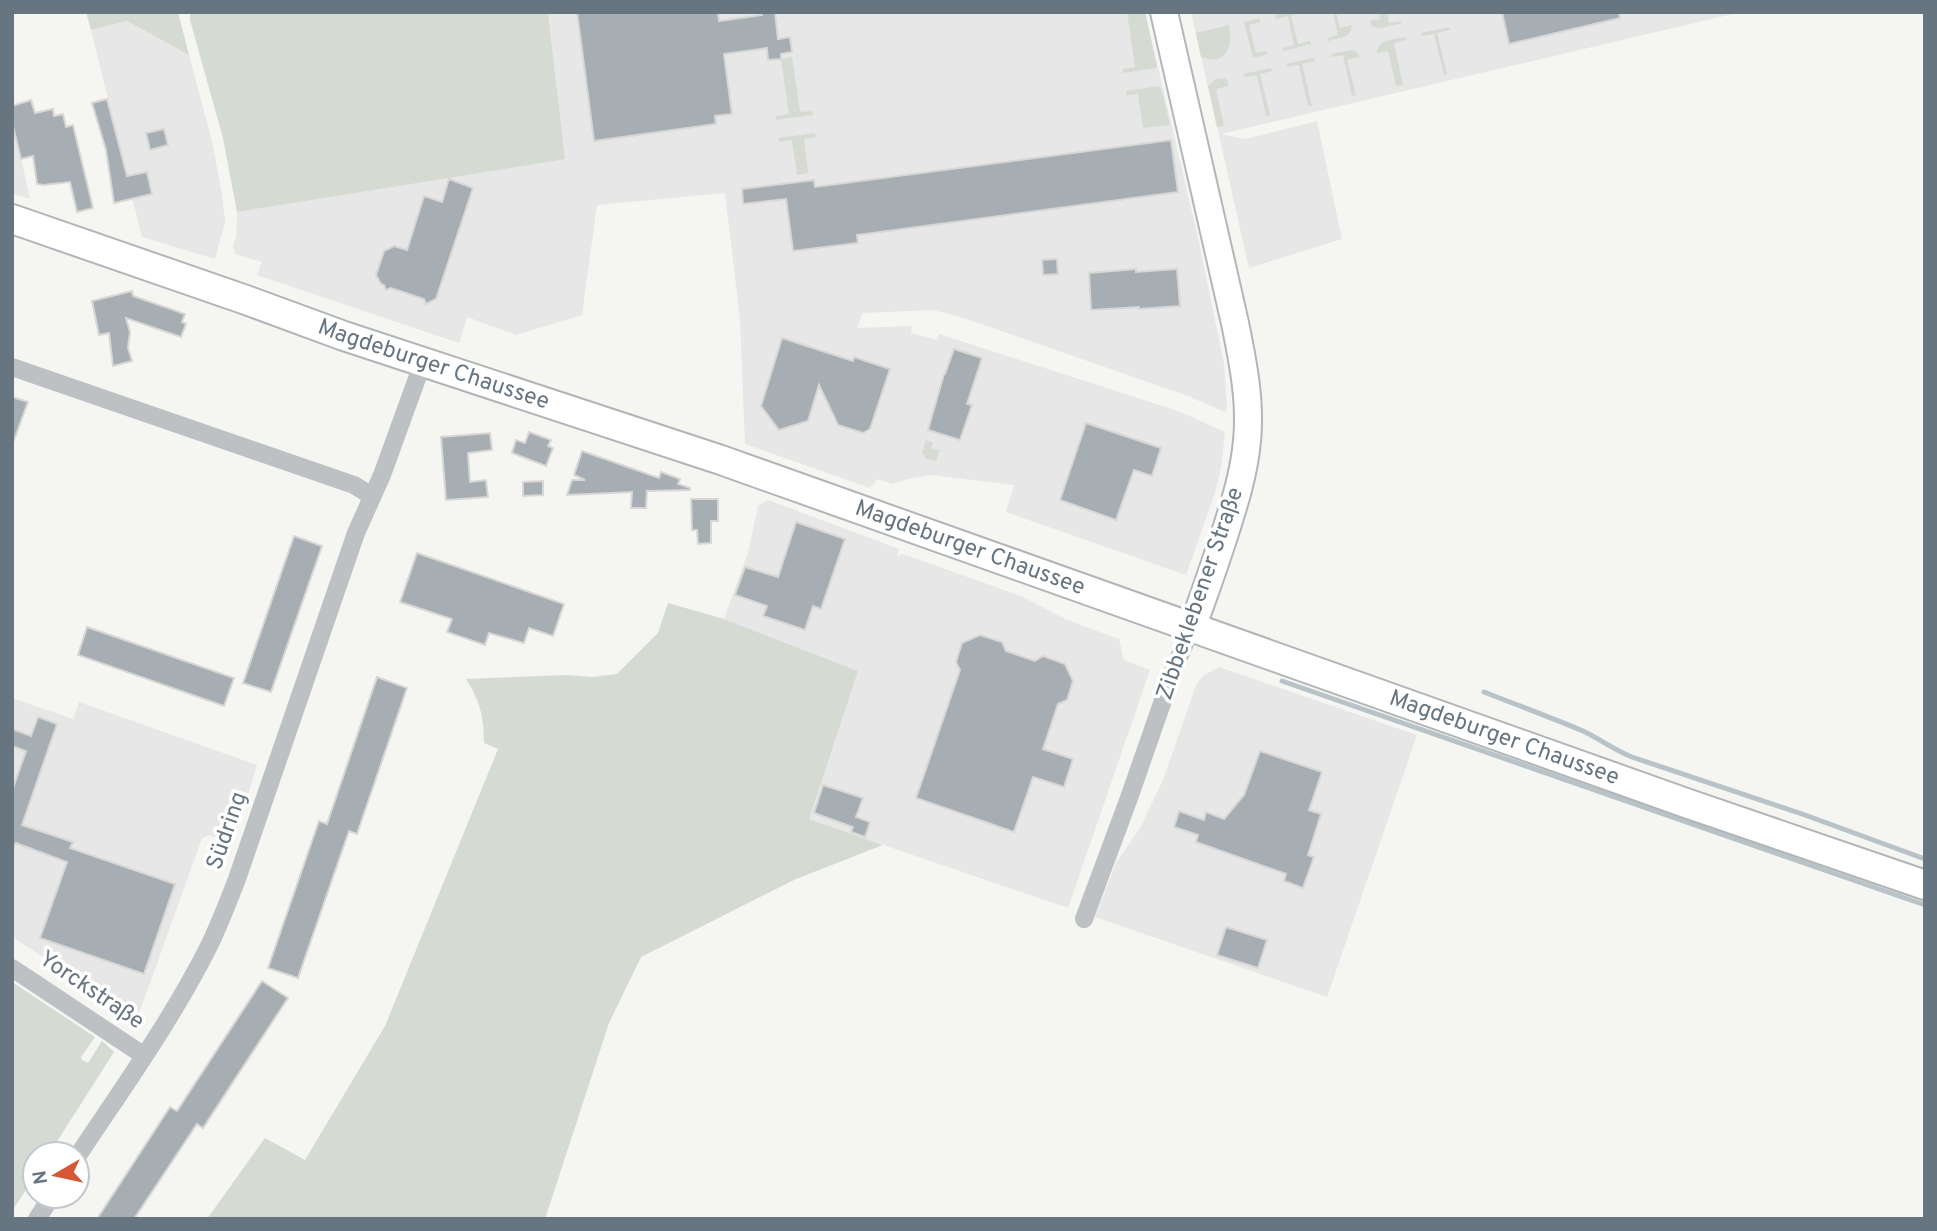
<svg xmlns="http://www.w3.org/2000/svg" width="1937" height="1231" viewBox="0 0 1937 1231" font-family="Overpass,sans-serif">
<rect width="100%" height="100%" fill="#f5f5f2"/>
<!-- built -->
<g fill="#e6e7e6">
<polygon points="548,12 1145,12 1199,242 1224,364 1227,406 1225,412 1188,396 964,318 933,310 862,313 857,328 912,326 911,333 937,340 939,334 1178,411 1225,432 1221,468 1215,493 1186,575 1006,512 1014,485 931,475 908,479 893,484 877,479 870,488 745,444 740,319 725,193 597,205 582,315 516,335 467,317 459,343 257,275 262,262 235,254 233,245 236,237 237,212 565,158"/>
<polygon points="1191,12 1741,12 1221,134 1245,139 1317,121 1342,239 1249,268"/>
<polygon points="127,21 189,55 212,141 222,195 225,222 215,259 142,237 91,30"/>
<polygon points="12,122 18,145 30,199 12,193"/>
<polygon points="768,500 899,549 897,556 903,554 1021,596 1067,620 1119,639 1124,660 1150,670 1068,908 808,819 858,671 724,619 748,553 758,506"/>
<polygon points="1219,667 1417,735 1327,997 1095,917 1116,863 1140,828 1163,780 1197,683 1204,675"/>
<polygon points="12,698 73,719 79,702 257,765 233,843 209,835 202,838 136,1022 84,994 87,985 12,937"/>
</g>
<!-- green -->
<g fill="#d5dad2">
<polygon points="86,12 178,12 189,55 127,21 91,30"/>
<polygon points="190,12 548,12 565,159 237,212 223,138 190,20"/>
<polygon points="1127,12 1145,12 1157,67 1156,68 1123,73 1123,69 1135,67"/>
<polygon points="1287,12 1304,12 1291,16 1298,44 1310,41 1311,44 1283,51 1283,48 1294,45 1288,16 1276,19 1275,15"/>
<polygon points="1333,12 1336,12 1340,28 1352,25 1351,30 1347,36 1328,41 1327,38 1338,35"/>
<polygon points="1379,12 1387,12 1389,23 1402,21 1403,23 1381,28 1372,27 1370,21 1380,19"/>
<polygon points="1260,18 1260,22 1249,25 1256,53 1267,51 1268,54 1253,58 1244,22"/>
<path d="M1229,25C1233,46 1227,67 1201,57L1196,33Z"/>
<polygon points="1449,27 1450,30 1437,33 1447,74 1444,75 1434,34 1422,36 1421,33"/>
<path d="M1406,37V40L1394,43L1403,85L1396,86L1388,51L1377,53C1378,39 1395,39 1406,37Z"/>
<polygon points="1352,50 1358,53 1359,57 1347,60 1356,95 1352,96 1343,55 1332,57 1331,54"/>
<polygon points="792,57 800,112 812,111 813,115 776,120 776,116 789,114 781,59"/>
<polygon points="1314,58 1315,61 1302,64 1312,106 1308,106 1299,65 1287,67 1286,64"/>
<polygon points="1271,68 1272,71 1260,74 1270,115 1266,116 1257,75 1244,77 1243,74"/>
<polygon points="1224,78 1228,81 1228,86 1216,89 1224,126 1217,127 1208,86 1216,79"/>
<polygon points="1159,86 1161,88 1170,125 1143,128 1138,94 1126,95 1126,91"/>
<polygon points="815,133 816,137 804,139 808,173 797,175 792,140 779,142 779,138"/>
<polygon points="926,440 933,443 931,448 940,450 936,461 927,459 922,453"/>
<path d="M668,603L724,619L858,671L809,819L883,845L796,879L641,957L609,1023L545,1219H207L265,1138L305,1160L385,1026L498,749L484,743C484,717 480,701 466,679L567,675L592,677L617,674L658,633Z"/>
<polygon points="12,982 95,1037 81,1057 82,1060 88,1063 102,1041 114,1052 49,1154 35,1154 35,1176 12,1211"/>
</g>
<g fill="none" stroke-linecap="round" stroke-linejoin="round">
<!-- stream -->
<g stroke="#b8c2c7" stroke-width="5">
<polyline points="1282,681 1925,905"/>
<path d="M1484,692C1517,705 1550,717 1583,731C1600,739 1614,750 1632,757L1805,815L1925,859"/>
</g>
</g>
<!-- building -->
<g fill="#a7aeb3" stroke="#d7d7d5" stroke-width="2">
<polygon points="577,12 718,12 719,21 762,15 762,12 775,12 778,39 790,37 792,52 781,54 781,59 768,60 767,48 724,54 732,114 715,116 716,124 594,141"/>
<polygon points="1502,12 1619,12 1620,18 1509,44"/>
<polygon points="107,99 127,176 147,172 152,194 114,203 106,150 92,103"/>
<polygon points="31,100 35,113 53,109 54,116 63,114 66,127 73,125 93,208 77,212 70,182 43,185 37,184 33,156 21,159 12,122 12,106"/>
<polygon points="164,129 168,145 150,150 146,133"/>
<polygon points="1171,140 1178,192 857,235 858,243 793,251 786,199 743,204 742,189 814,180 815,187"/>
<polygon points="449,179 473,188 436,299 426,304 424,299 391,288 386,290 384,285 381,284 376,275 384,251 394,246 407,250 424,196 442,202"/>
<polygon points="1057,259 1058,274 1043,275 1042,260"/>
<polygon points="1136,269 1136,272 1177,269 1180,306 1139,309 1139,307 1091,310 1089,273"/>
<polygon points="132,291 133,296 185,314 182,322 186,324 181,337 126,318 130,332 128,348 132,361 113,366 109,333 99,335 92,301"/>
<polygon points="782,338 853,361 854,357 890,369 870,429 863,433 838,425 819,385 808,421 779,430 761,406"/>
<polygon points="954,349 982,358 967,404 972,405 960,440 928,430 944,374 945,374"/>
<polygon points="12,397 28,402 14,440 12,440"/>
<polygon points="1086,423 1161,448 1152,476 1134,470 1116,520 1060,500"/>
<polygon points="529,432 551,440 548,446 553,448 546,466 512,453 516,440 525,443"/>
<polygon points="490,433 492,450 468,453 470,482 486,480 488,497 446,500 441,437"/>
<polygon points="582,451 659,478 661,472 680,479 678,484 690,488 690,490 647,491 646,508 631,508 632,492 567,495 572,480 585,480 574,475"/>
<polygon points="543,481 543,495 523,496 523,482"/>
<polygon points="691,499 718,499 718,521 711,521 711,543 698,544 697,530 692,530"/>
<polygon points="796,522 845,539 821,609 813,606 805,630 763,616 767,606 735,595 745,567 778,577"/>
<polygon points="294,536 322,546 271,692 243,683"/>
<polygon points="417,553 564,604 553,636 529,628 524,643 489,633 485,645 447,632 452,619 400,602"/>
<polygon points="87,627 234,678 224,706 78,655"/>
<polygon points="980,635 1002,642 1006,651 1035,661 1043,656 1065,664 1073,681 1067,700 1058,704 1043,749 1073,759 1064,787 1033,777 1014,832 916,798 960,670 956,662 962,643"/>
<polygon points="377,677 407,688 357,834 349,831 298,978 268,968 319,821 327,824"/>
<polygon points="38,717 57,724 22,825 73,842 70,848 175,884 144,974 40,938 67,862 16,843 14,846 12,846 12,791 26,751 12,746 12,729 31,736"/>
<polygon points="1260,751 1322,772 1309,810 1321,814 1308,855 1314,857 1303,888 1284,881 1286,874 1196,842 1198,835 1174,827 1179,811 1204,820 1206,812 1224,819 1244,795"/>
<polygon points="823,785 863,798 856,817 870,822 865,837 851,832 853,827 814,813"/>
<polygon points="1226,927 1267,940 1258,968 1217,955"/>
<polygon points="262,981 288,998 203,1128 197,1124 134,1219 97,1219 170,1107 177,1111"/>
</g>
<g fill="none" stroke-linecap="round" stroke-linejoin="round">
<defs>
<path id="secondary" d="M1164,12L1235,323C1243,362 1251,402 1247,441C1244,474 1234,505 1224,536C1214,567 1203,598 1192,628"/>
<g id="primary">
<path id="s1" d="M12,219L246,300L344,336L721,460L1686,803L1925,885"/>
</g>
</defs>
<!-- secondary casing -->
<use href="#secondary" stroke="#b2b6ba" stroke-width="30"/>
<!-- primary casing -->
<use href="#primary" stroke="#b0b5b8" stroke-width="32"/>
<!-- street -->
<g stroke="#bdc1c4" stroke-width="18">
<polyline points="12,367 354,485 372,496"/>
<polyline points="1084,919 1129,798 1175,666 1192,628"/>
<polyline points="12,968 143,1055"/>
<path d="M77,1157C122,1089 171,1021 208,948C219,926 228,902 237,879L356,533L382,475L423,362"/>
<polyline points="37,1219 52,1196"/>
</g>
<!-- secondary -->
<use href="#secondary" stroke="#fff" stroke-width="26"/>
<!-- primary -->
<use href="#primary" stroke="#fff" stroke-width="28"/>
</g>
<g text-anchor="middle" dominant-baseline="central" stroke-width="7" stroke-linejoin="round" paint-order="stroke">
<!-- street labels -->
<g font-size="23" fill="#677581" stroke="#fff">
<text stroke="none"><textPath href="#s1" startOffset="446">Magdeburger Chaussee</textPath></text>
<text stroke="none"><textPath href="#s1" startOffset="1013">Magdeburger Chaussee</textPath></text>
<text transform="translate(1201 594) rotate(-71)">Zibbeklebener Straße</text>
<text stroke="none"><textPath href="#s1" startOffset="1580">Magdeburger Chaussee</textPath></text>
<text transform="translate(228 831) rotate(-71)">Südring</text>
<text transform="translate(91 991) rotate(34)">Yorckstraße</text>
</g>
</g>
<!-- border -->
<rect width="1937" height="1231" fill="none" stroke="#677581" stroke-width="28"/>
<!-- north arrow -->
<g transform="translate(56 1175) rotate(261)"><circle r="33" fill="#ffffff" stroke="#c2c8cd" stroke-width="2"/>
<path d="M0-5L12 26L0 18L-12 26Z" fill="#d55733"/>
<text y="-10" font-size="19" font-weight="bold" text-anchor="middle" fill="#677581">N</text>
</g>
</svg>
